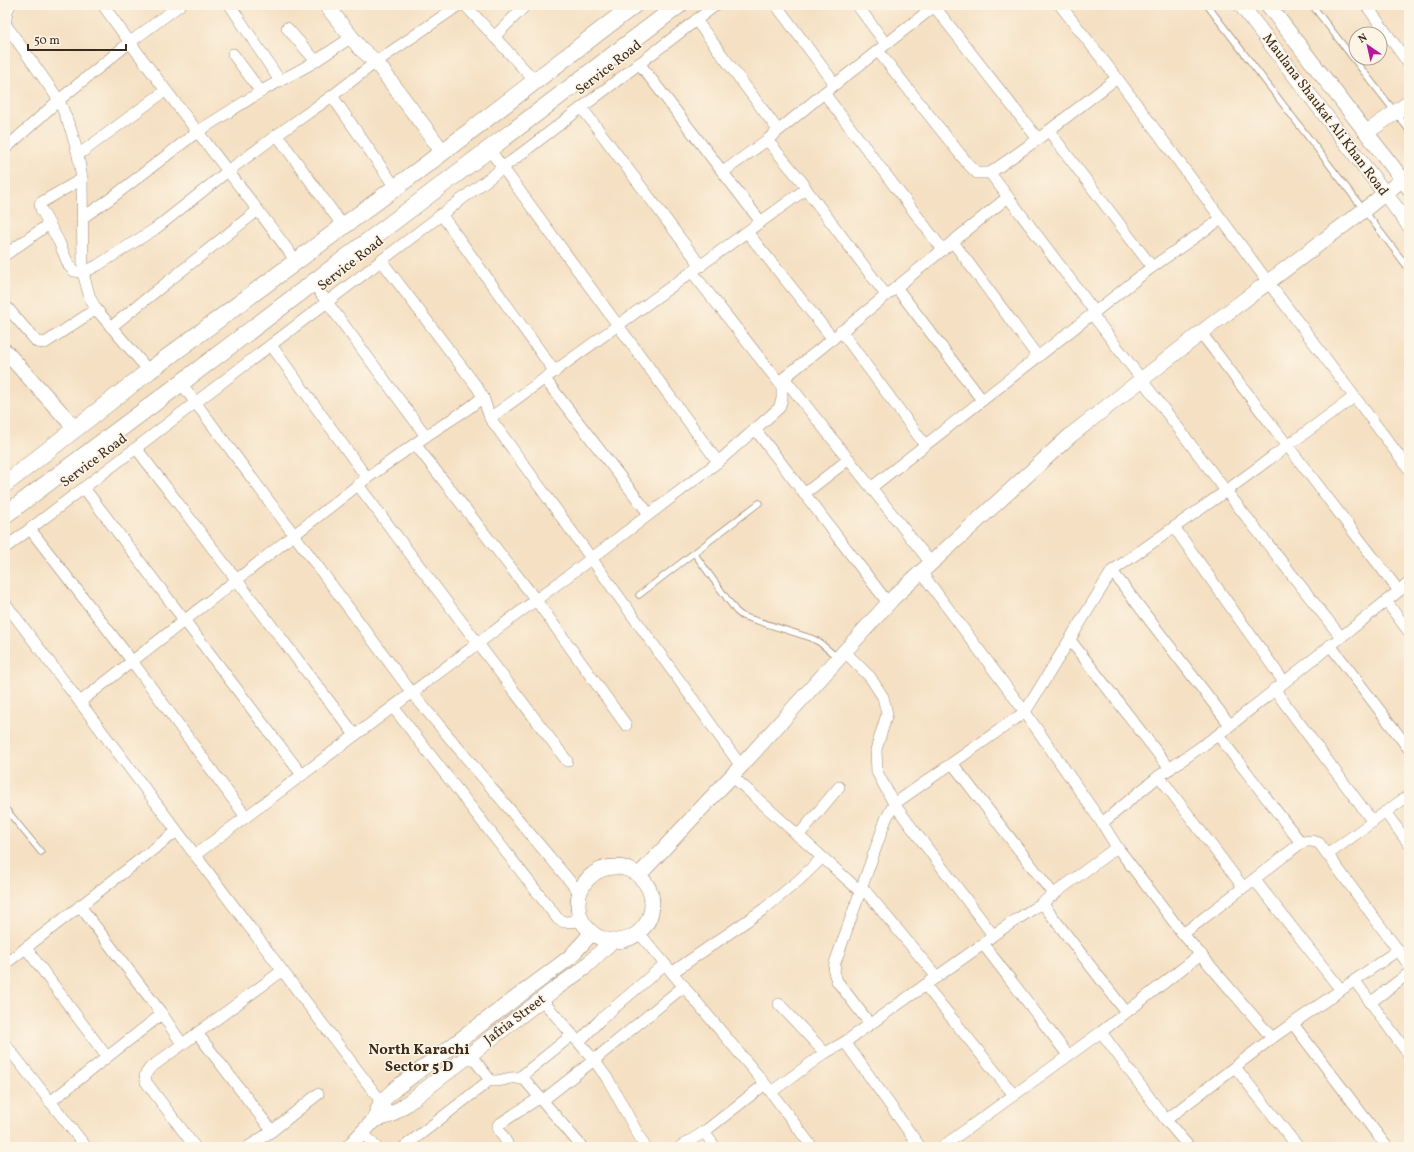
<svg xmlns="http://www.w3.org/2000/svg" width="1414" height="1152" viewBox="0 0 1414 1152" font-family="Vollkorn,serif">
<rect width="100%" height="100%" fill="#fcf5e5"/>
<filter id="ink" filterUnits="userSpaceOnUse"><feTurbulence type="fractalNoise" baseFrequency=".025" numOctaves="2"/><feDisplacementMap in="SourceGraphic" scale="8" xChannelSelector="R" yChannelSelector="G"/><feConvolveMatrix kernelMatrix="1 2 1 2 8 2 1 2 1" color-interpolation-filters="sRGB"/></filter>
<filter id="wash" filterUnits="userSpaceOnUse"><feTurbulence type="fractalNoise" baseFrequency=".012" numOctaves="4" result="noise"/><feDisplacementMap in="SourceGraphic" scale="16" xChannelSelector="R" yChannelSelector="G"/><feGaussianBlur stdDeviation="0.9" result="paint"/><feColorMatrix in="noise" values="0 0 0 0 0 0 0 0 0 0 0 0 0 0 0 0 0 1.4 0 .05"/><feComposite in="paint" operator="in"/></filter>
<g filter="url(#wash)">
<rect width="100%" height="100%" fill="#f5e0c3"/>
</g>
<g filter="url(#ink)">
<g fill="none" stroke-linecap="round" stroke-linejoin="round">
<defs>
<g id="lane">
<polyline points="1207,5 1409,269"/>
<polyline points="1312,5 1409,130"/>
<polyline points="694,553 736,611 742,616 811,638 819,642 838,658"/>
<polyline points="639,595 759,503"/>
<polyline points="5,808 41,852"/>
</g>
<g id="street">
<path d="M103,5C164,92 233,175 296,261"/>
<polyline points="230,5 280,81"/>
<polyline points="465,5 535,81"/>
<polyline points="776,5 835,84"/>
<polyline points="857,5 886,44"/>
<polyline points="1060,5 1117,78 1268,282 1409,469"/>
<polyline points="1366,5 1409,64"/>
<polyline points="934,6 1038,139"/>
<polyline points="696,20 778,130"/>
<polyline points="5,25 7,11 10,5"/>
<polyline points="6,25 59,100 71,130 78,155 82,179 83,273 90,298 96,309 149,371"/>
<polyline points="287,28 316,61"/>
<polyline points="494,37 526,5"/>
<polyline points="878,51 968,164 977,173 990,173"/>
<polyline points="233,54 261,92"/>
<polyline points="639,63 761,222"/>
<polyline points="824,93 943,250"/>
<polyline points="332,96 395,187"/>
<polyline points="582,108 701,266"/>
<polyline points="1049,131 1152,267"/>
<polyline points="277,135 343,226"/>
<polyline points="5,149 59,100 129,43 180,5"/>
<polyline points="489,149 718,462"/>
<polyline points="78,155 165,91"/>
<polyline points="723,172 767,140 824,93 936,5"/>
<polyline points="82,179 42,202 40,204 41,209 59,242 69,266 74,271 83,273 98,265 155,229 228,171 277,135 332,96 376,62 459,5"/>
<polyline points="806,189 886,295"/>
<polyline points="1008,197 1095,312"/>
<polyline points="441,214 555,372"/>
<polyline points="82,218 110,199 197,132 265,89 311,64 352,37"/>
<polyline points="747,232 833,339"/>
<polyline points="953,242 1038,357"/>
<polyline points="5,255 49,224"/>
<polyline points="381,260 477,387 483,397 490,418 741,766"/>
<polyline points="692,272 781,385"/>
<polyline points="313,283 426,436"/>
<polyline points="896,287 982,400"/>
<polyline points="5,305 37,342 45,343 96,309"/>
<polyline points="1092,314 1226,491 1341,637"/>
<polyline points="111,327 258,210"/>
<polyline points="841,331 925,445"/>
<polyline points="1201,333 1399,591"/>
<polyline points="271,345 367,478"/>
<polyline points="784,378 931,563"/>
<polyline points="545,379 649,514"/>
<polyline points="181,383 412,693 579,892"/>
<polyline points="490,418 806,189 803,183 767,140"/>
<polyline points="755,429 888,603"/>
<polyline points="415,444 536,600 626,725"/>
<polyline points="136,448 355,735"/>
<polyline points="358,485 567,761"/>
<polyline points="872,487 1152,267 1221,219"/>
<polyline points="84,488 302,775"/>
<polyline points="804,494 849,459"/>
<polyline points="1174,527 1284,682"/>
<polyline points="30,529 132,661 246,817"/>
<polyline points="5,548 716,5"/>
<polyline points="1112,571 1230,725"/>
<polyline points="921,572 1025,712 1102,823 1117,847 1183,934 1272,1038"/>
<polyline points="1386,601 1409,632"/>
<polyline points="5,603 386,1108"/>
<polyline points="1070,640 1170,769"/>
<polyline points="1330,645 1409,749"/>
<polyline points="845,652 870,677 883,697 887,714 876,750 877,772 894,804 993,935"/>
<polyline points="1274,689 1373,822"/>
<polyline points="80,702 367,478 426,436 469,408 483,397"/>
<polyline points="393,707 558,919 564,922 581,921"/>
<polyline points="1218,735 1301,843"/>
<polyline points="952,763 1054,895"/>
<polyline points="732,776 861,892"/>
<polyline points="1159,776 1243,887"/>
<polyline points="1385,812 1409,844"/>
<polyline points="1102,823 1159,776 1218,735 1409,583"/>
<polyline points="798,836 839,787"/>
<polyline points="195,855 592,558 718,462 779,408 782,399 782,381 784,378 1008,197 990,173 1038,139 1117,78"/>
<polyline points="1327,855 1409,795"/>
<polyline points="1254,879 1341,990"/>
<polyline points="862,887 937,977"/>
<polyline points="1042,903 1126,1012"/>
<polyline points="80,906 162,1014 182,1044"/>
<polyline points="639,933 765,1084 812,1147"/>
<path d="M1183,934L1301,843C1307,840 1312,840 1319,843L1409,965"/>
<polyline points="983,944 1068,1055"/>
<polyline points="26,948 107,1057"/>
<polyline points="5,964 177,831"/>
<polyline points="673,972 764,909 799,880 822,858"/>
<polyline points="1355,981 1409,1055"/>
<polyline points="925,985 1014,1095"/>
<polyline points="542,1000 594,1060 609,1081 645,1147"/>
<polyline points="1370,1003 1409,973"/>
<polyline points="779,1004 825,1053"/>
<polyline points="870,1024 837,981 834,972 835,963 886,819 894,804 1025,712 1112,571 1226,491 1354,397"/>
<polyline points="1293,1024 1387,1147"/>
<polyline points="1101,1032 1166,1120 1189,1147"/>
<polyline points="197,1033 272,1131"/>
<polyline points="579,1042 600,1020 665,964"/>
<polyline points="845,1042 920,1147"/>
<polyline points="5,1044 86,1147"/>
<path d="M470,1054L490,1080C498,1083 503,1079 511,1078C516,1077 520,1079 525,1080L582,1147"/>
<polyline points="1235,1067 1298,1147"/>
<polyline points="519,1078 572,1035"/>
<polyline points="771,1092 825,1053 845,1042 983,944 993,935 1042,903 1117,847"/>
<polyline points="542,1101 594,1060 684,986"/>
<polyline points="50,1102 162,1014"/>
<polyline points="1166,1120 1272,1038 1398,950"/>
<polyline points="704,1132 715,1147"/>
<polyline points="363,1133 376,1147"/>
<polyline points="195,1147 146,1082 145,1075 150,1068 282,971"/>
<polyline points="248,1147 272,1131 318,1094"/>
<polyline points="404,1147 490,1080"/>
<polyline points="505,1147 507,1143 498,1128 498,1125 539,1098"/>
<polyline points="680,1147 704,1132 765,1084"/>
<polyline points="942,1147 1101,1032 1201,954"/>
</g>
<g id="secondary">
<polyline points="326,5 360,48 376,62 443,152"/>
<polyline points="1241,5 1409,225"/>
<polyline points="1268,5 1409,188"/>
<polyline points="1367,132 1409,103"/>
<polyline points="5,351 75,428"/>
<circle cx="615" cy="904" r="37"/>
<polyline points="639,875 741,766 894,597 1071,435 1215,322 1364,210 1403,179"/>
<polyline points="374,1120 391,1115 405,1105 555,989 583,969 611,942"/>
<polyline points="349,1147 374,1120 381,1102 396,1088 569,958 591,934"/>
</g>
<g id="primary">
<polyline points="5,484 149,371 443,152 634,5"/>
<polyline points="5,515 181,383 679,5"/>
</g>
</defs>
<!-- lane casing -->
<use href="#lane" stroke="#988570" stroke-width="7"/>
<!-- street casing -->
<use href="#street" stroke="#988570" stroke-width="12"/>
<!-- secondary casing -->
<use href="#secondary" stroke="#988570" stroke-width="16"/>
<!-- primary casing -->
<use href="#primary" stroke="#988570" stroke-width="18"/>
<!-- lane -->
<use href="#lane" stroke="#fff" stroke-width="5.5"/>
<!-- street -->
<use href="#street" stroke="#fff" stroke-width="11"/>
<!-- secondary -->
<use href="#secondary" stroke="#fff" stroke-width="15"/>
<!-- primary -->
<use href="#primary" stroke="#fff" stroke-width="17"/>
</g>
</g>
<g text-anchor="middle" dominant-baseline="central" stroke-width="3" stroke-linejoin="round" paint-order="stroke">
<!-- street labels -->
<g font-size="14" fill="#3b2a1e" stroke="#fcf5e5">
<text transform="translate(609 68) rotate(-38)">Service Road</text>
<text transform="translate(1325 115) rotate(53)">Maulana Shaukat Ali Khan Road</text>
<text transform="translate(351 264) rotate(-38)">Service Road</text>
<text transform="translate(94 461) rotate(-37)">Service Road</text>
<text transform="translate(515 1020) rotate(-37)">Jafria Street</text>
</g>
<!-- neighbourhood labels -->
<g font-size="15" font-weight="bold" fill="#3b2a1e" stroke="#fcf5e5">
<text x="419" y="1050">North Karachi<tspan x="419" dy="17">Sector 5 D</tspan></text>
</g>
</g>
<!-- margin -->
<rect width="1414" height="1152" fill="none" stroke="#fcf5e5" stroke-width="20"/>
<!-- north arrow -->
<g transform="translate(1368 46) rotate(326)"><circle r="19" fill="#fcf5e5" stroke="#afa495"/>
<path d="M0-3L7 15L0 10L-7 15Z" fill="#b5179e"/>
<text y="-6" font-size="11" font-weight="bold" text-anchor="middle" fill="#3b2a1e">N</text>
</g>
<!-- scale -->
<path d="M28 44v6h98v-6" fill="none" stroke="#3b2a1e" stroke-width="2"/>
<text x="34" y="44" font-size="12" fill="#3b2a1e" stroke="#fcf5e5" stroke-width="3" paint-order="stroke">50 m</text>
</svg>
